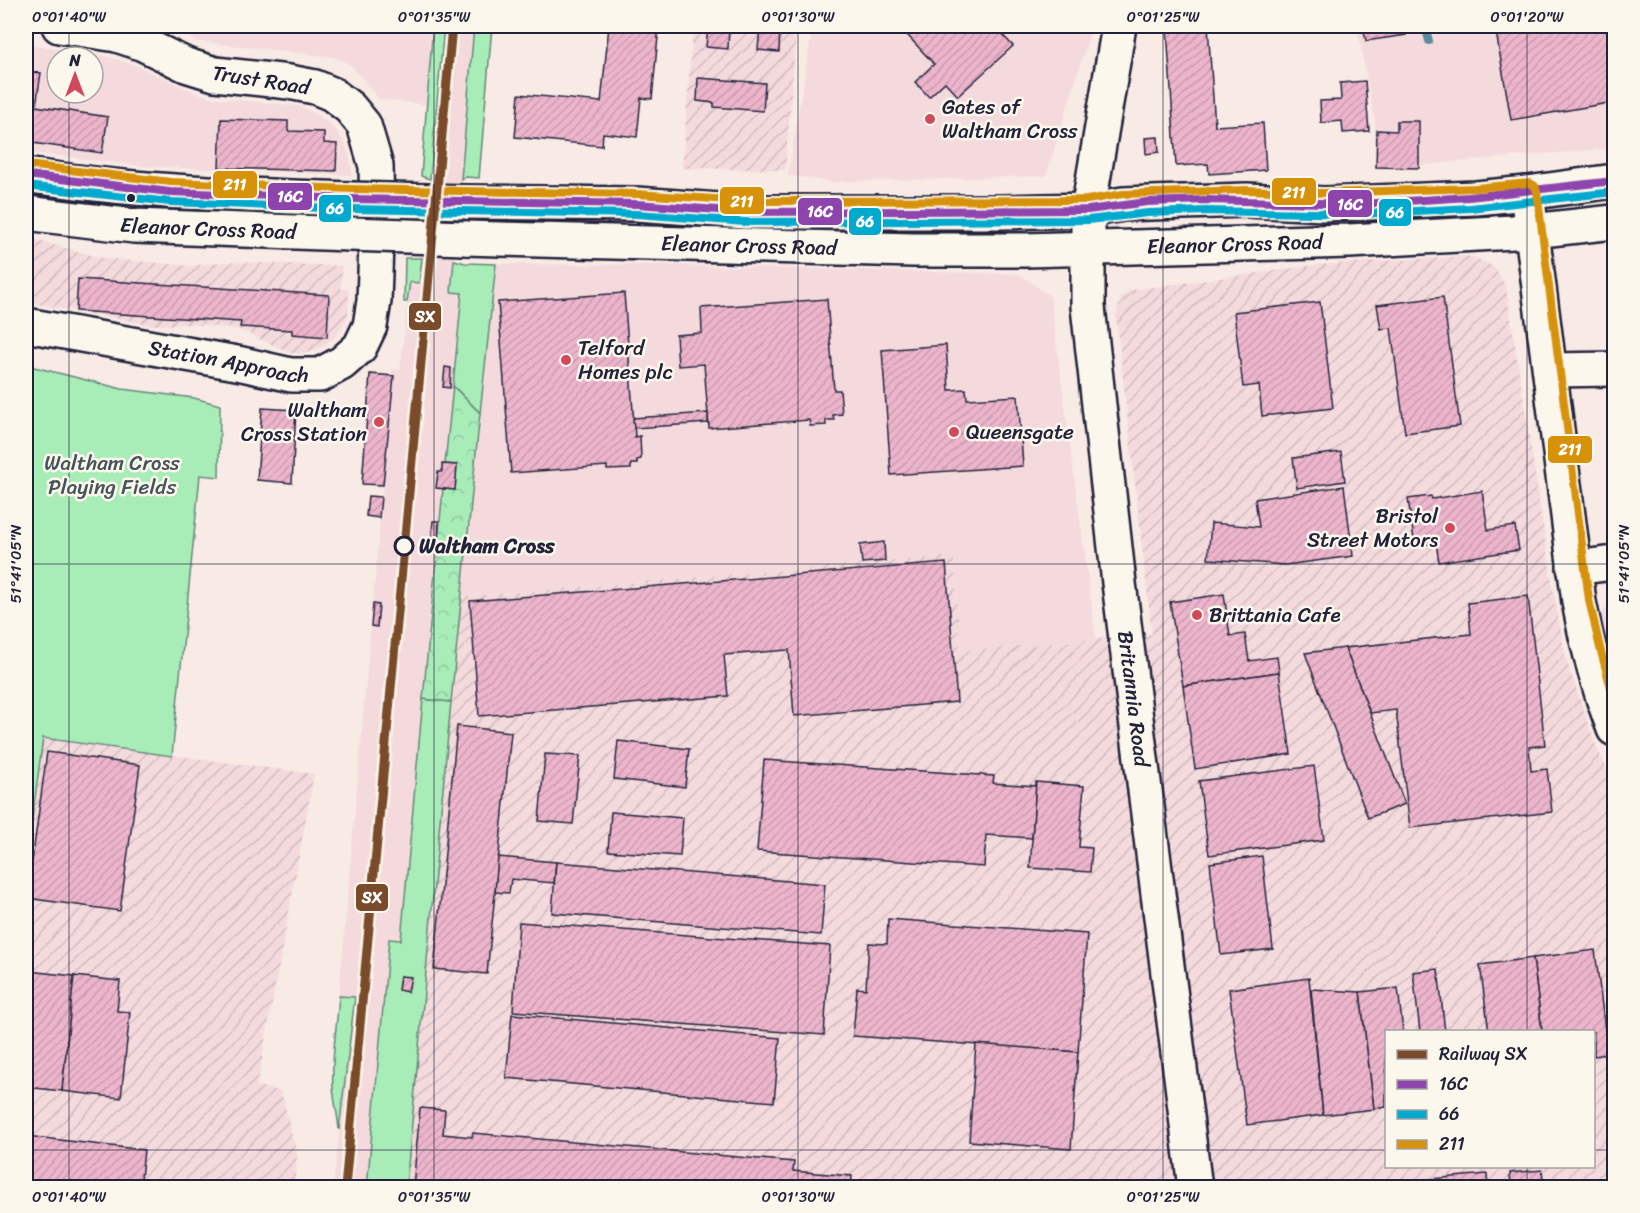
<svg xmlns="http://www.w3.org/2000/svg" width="1640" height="1213" viewBox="0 0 1640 1213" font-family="Sriracha,sans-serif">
<defs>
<pattern id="industrial-furrows" width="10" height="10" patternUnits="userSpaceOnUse" patternTransform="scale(1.5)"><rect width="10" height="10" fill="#f4dadd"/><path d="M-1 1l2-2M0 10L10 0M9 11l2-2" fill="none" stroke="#d1bbbf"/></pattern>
<pattern id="forest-crowns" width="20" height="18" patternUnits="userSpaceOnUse" patternTransform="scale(1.5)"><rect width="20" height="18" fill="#a8ecb8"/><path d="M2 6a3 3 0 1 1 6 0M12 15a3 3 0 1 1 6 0" fill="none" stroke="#90ca9f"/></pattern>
<pattern id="building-hatch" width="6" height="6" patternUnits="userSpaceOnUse" patternTransform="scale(1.5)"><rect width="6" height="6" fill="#ecb5cb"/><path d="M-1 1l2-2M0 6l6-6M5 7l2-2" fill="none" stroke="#ca9baf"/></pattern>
</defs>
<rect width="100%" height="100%" fill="#f8eae5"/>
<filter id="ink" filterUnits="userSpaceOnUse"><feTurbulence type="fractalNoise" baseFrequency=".0167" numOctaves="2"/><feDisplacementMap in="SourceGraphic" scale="12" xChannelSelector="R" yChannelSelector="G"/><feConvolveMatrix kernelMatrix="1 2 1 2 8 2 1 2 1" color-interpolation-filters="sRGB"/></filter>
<g filter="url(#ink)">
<!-- built -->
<g fill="#f4dadd" fill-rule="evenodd">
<polygon points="181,26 433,26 426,105 379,99 350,64 334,57 194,41"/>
<polygon points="444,26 474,26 452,292 462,293 445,464 457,465 455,490 443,490 401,940 389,940 367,1187 333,1188 355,998 339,996 383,486 362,484 370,374 392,375 392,369 400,370 410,282 419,282"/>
<polygon points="813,26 1092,26 1046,176 832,182 788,175"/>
<polygon points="1357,26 1614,26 1614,148 1375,169 1375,122"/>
<path d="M29,45L101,55L135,65L194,92L214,98L300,106L321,117L335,129L345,144L351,162L352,175L142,166L26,152V46ZM57,57H93V93H57Z"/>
<polygon points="496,264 657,265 1019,274 1050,296 1096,639 960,651 954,556 461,597"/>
<polygon points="1614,595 1614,682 1599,618"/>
</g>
<!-- industrial -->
<g fill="url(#industrial-furrows)" fill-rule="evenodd">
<polygon points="693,26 797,26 785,170 682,168"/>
<polygon points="26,237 101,258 192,266 222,262 342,266 341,289 349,289 348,316 338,334 322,347 307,353 291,353 240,330 193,324 152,325 26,302"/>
<path d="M1466,256L1476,258L1495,268L1506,287L1553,589L1566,659L1596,746L1614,784V1187L406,1188L461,597L954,556L960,651L1152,634L1116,316L1121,297L1131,290L1317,265ZM1386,1032H1594V1166H1386Z"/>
<polygon points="43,738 314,774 257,1086 281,1091 297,1155 294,1187 26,1188 26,865"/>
</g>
<!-- green -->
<g fill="#a8ecb8" stroke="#65877a" stroke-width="1.5">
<polygon points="433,26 444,26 430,179 421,176"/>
<polygon points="474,26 492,26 479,178 466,177 461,179"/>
<polygon points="405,258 422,258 419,283 410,282 407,302 404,302"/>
<polygon points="454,260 465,263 496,264 480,413 453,386 462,293 451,292"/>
<polygon points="26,365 122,389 194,398 220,405 219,477 200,475 172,756 43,738 26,865"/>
<polygon points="423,699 451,702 406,1187 367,1188 389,939 401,940"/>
<path d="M339,996L355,997L339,1130C338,1115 334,1101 333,1087C331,1057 337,1026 339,996Z"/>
</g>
<!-- forest -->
<polygon fill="url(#forest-crowns)" stroke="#65877a" stroke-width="1.5" points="453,386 480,413 451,702 423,699 443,489 455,490 457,465 445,464"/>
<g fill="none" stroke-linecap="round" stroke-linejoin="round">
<!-- stream -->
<polyline stroke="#5c8aa0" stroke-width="8" points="1425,26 1429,41"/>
</g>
<!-- building -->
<g fill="url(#building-hatch)" stroke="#22223b" stroke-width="1.5">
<polygon points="609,26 659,26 652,99 641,98 637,137 603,133 602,146 515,137 519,94 601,102"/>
<polygon points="708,26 729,26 728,49 706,47"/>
<polygon points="760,26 780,26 779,52 758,50"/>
<polygon points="899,26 994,26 1013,46 958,96 945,82 929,97 915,82 934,64"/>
<polygon points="1208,26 1215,126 1263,123 1266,170 1209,174 1208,164 1176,166 1167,29"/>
<polygon points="1363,26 1405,26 1406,35 1366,41"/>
<polygon points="1495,26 1614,26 1614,102 1511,120"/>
<polygon points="26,71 41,73 36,106 108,117 102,153 26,142"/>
<polygon points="698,78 765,83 763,111 714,107 714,103 697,101"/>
<polygon points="1365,81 1369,131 1343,133 1342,121 1321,123 1320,101 1341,100 1340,83"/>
<polygon points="221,119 288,121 288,131 324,132 324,143 337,144 336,171 219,168"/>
<polygon points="1397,121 1419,121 1419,168 1376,167 1377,130 1397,131"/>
<polygon points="1158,137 1159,152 1146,154 1145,138"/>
<polygon points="78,279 329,295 327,337 292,334 292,330 240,327 241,322 76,311"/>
<polygon points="624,293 635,437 640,436 641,459 637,460 637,464 631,464 631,469 607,470 607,466 511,473 498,302"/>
<polygon points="1443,297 1460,426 1405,433 1391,328 1381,329 1377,305"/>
<polygon points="827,299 834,390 840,390 842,414 833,415 834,420 826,420 826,425 810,426 809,420 709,428 704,364 678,366 676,335 702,333 701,308"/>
<polygon points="1320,302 1333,408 1262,416 1259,385 1243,387 1234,312"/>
<polygon points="946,345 949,390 966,389 967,399 1018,396 1023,466 891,475 882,350"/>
<polygon points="445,367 451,368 450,388 443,387"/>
<polygon points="370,374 394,376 383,485 362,484"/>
<polygon points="262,408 296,410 292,483 257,480"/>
<polygon points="708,413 708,423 634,428 633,418"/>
<polygon points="1341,452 1345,481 1297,488 1293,458"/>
<polygon points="442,464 457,465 455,490 436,488 438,472 442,472"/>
<polygon points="1344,486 1353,556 1285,565 1208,559 1211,523 1259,527 1255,499"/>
<polygon points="1482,491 1488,530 1515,526 1519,550 1439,562 1436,543 1415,546 1408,499 1431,496 1432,499"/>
<polygon points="368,496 381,497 379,518 366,516"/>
<polygon points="433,521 439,521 438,543 431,542"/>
<polygon points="884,542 885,561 862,563 860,545"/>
<polygon points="946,563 957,702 794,716 789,650 724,655 728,696 479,716 470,601"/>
<polygon points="1224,594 1230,636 1245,634 1249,661 1277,657 1279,672 1183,686 1170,602"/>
<polygon points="1528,596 1545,745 1529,747 1531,771 1547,769 1552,812 1410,828 1396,710 1370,713 1345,648 1471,634 1468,603"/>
<polygon points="373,604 379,605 377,627 371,626"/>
<polygon points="1345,648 1405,804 1368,818 1305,653"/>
<polygon points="1279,672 1291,754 1195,769 1183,686"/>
<polygon points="457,726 511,732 487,974 434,969"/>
<polygon points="618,741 689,749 685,787 614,779"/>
<polygon points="47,752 140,765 120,911 27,898"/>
<polygon points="545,754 580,756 573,824 539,821"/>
<polygon points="764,760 994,776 993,783 1036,786 1032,838 986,835 984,867 757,851"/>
<polygon points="1314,766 1324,840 1209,855 1199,781"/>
<polygon points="1036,782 1084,786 1079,847 1092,848 1090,872 1030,868"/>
<polygon points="611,812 683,818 680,856 608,851"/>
<polygon points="1262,856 1273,949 1221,955 1210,863"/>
<polygon points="498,857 556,862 554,883 511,879 509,893 495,892"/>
<polygon points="556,862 825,884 821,935 552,913"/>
<polygon points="888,919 1087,934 1078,1052 853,1036 857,988 866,989 869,943 887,944"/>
<polygon points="519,922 830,946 824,1035 513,1011"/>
<polygon points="1595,950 1608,1054 1594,1056 1594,1032 1542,1032 1533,958"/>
<polygon points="1533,958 1542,1032 1489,1032 1480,965"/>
<polygon points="1438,969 1445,1032 1420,1032 1413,972"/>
<polygon points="28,971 74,976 62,1091 26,1087 26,998"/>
<polygon points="74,976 120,981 117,1011 130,1012 121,1098 62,1091"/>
<polygon points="400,976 411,977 408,992 398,990"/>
<polygon points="1309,978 1323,1115 1247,1125 1229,989"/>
<polygon points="1398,988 1403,1032 1386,1032 1386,1107 1374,1109 1360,992"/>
<polygon points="1311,989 1360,992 1374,1109 1323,1115"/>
<polygon points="512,1014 780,1038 774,1102 506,1078"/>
<polygon points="976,1044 1078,1052 1071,1149 969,1141"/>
<polygon points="420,1108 445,1110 443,1134 472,1137 473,1133 794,1162 793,1171 852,1176 851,1188 413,1188"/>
<polygon points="26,1136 144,1150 140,1188 26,1188"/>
<polygon points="1542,1170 1544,1187 1604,1181 1605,1188 1511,1188 1510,1173"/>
<polygon points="1487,1174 1488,1188 1421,1188 1420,1180"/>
</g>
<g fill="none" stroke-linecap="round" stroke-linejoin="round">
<defs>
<g id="minor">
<path id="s1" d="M1119,26L1088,210V307L1119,583L1195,1188"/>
<path d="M1527,193L1579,602C1587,646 1598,687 1614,729"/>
<path id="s2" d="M26,325L242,364L291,375H320L342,363L360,347L370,326L374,301L377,216L376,166L364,125L350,108L332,94L315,87L289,82L215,74L186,65L141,43L117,35L59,26"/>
<polyline points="1551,370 1614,369"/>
<polyline points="1574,568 1614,563"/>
</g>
<g id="major">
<path d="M26,175C134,192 242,195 351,199"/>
<polyline points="466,202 637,204 745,212 1001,212 1088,210 1123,204 1151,203 1247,200 1324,204 1476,198 1527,193 1614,181"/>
<path id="s3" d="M26,213L134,226L350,234"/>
<path id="s4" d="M465,238L913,250H1025L1349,241L1532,231L1614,222"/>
</g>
</defs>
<!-- minor casing -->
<use href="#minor" stroke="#22223b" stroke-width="38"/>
<!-- major casing -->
<use href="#major" stroke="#22223b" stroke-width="38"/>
<!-- minor -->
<use href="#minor" stroke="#fbf7ec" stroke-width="33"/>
<!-- major -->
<use href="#major" stroke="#fbf7ec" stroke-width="33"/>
<defs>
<g id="major-bridge">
<polyline points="351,199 466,202"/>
<polyline points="350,234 465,238"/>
</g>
</defs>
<!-- major-bridge casing -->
<use href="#major-bridge" stroke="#22223b" stroke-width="38" stroke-linecap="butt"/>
<!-- major-bridge -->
<use href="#major-bridge" stroke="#fbf7ec" stroke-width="33"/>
<defs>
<polyline id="bus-1" points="26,175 170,192 351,199 637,204 745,212 1088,210 1147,202 1207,200 1360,204 1469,197 1614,181"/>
<polyline id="bus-2" points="26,186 170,202 351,209 637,214 745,222 1088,220 1148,213 1207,211 1361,214 1470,208 1614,192"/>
<polyline id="bus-3" points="27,165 171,182 351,189 637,194 745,201 1087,200 1123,194 1247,190 1324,193 1475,188 1530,183 1535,186 1537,192 1589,600 1600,648 1614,699"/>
</defs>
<!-- bus-1 casing -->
<use href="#bus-1" stroke="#fbf7ec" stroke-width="12"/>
<!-- bus-2 casing -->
<use href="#bus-2" stroke="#fbf7ec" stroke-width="12"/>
<!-- bus-3 casing -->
<use href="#bus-3" stroke="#fbf7ec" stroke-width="12"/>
<!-- bus-1 -->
<use href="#bus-1" stroke="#8e44ad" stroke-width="8"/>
<!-- bus-2 -->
<use href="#bus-2" stroke="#00a9ce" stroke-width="8"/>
<!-- bus-3 -->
<use href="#bus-3" stroke="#d79209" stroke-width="8"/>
<defs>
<polyline id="rail-1" points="345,1188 452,26"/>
</defs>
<!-- rail-1 casing -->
<use href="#rail-1" stroke="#fbf7ec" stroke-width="14"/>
<!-- rail-1 -->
<use href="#rail-1" stroke="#7a4b2a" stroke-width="9"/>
</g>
</g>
<!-- ticks -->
<path fill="none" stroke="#22223b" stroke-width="1.5" stroke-opacity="0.45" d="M69,26V57M434,26V1188M798,26V1188M1163,26V1188M1527,26V1032M69,93V1188M26,564H1614M26,1150H1386M1594,1150H1614M1527,1166V1188"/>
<!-- markers -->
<g fill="#d1495b" stroke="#fbf7ec" stroke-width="2">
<circle cx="930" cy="119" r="6"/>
<circle cx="566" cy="360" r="6"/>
<circle cx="379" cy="422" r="6"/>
<circle cx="954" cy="432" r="6"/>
<circle cx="1450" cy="528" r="6"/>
<circle cx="1197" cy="615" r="6"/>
</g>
<circle fill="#22223b" stroke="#fbf7ec" stroke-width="2" cx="131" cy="198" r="5"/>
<circle fill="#fbf7ec" stroke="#22223b" stroke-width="3" cx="404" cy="546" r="9"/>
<g text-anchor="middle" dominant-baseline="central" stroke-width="5" stroke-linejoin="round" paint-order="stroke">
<!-- street labels -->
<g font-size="21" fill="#22223b" stroke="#fbf7ec">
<text transform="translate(261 80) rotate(9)">Trust Road</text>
<text stroke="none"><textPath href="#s3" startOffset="183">Eleanor Cross Road</textPath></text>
<text stroke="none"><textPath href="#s4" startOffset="284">Eleanor Cross Road</textPath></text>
<text stroke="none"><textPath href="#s4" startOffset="770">Eleanor Cross Road</textPath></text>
<text stroke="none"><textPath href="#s2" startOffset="206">Station Approach</textPath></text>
<text stroke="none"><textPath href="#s1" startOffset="678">Britannia Road</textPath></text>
</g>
<!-- poi labels -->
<g font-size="21" fill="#22223b" stroke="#fbf7ec" text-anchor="start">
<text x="942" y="107">Gates of<tspan x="942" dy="24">Waltham Cross</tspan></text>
<text x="578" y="348">Telford<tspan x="578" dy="24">Homes plc</tspan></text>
<text x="367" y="410" text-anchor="end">Waltham<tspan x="367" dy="24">Cross Station</tspan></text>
<text x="966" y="432">Queensgate</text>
<text x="1438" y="516" text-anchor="end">Bristol<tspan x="1438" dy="24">Street Motors</tspan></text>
<text x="1209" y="615">Brittania Cafe</text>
</g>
<!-- park labels -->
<g font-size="21" fill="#44545a" stroke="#fbf7ec">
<text x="112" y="463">Waltham Cross<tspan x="112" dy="24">Playing Fields</tspan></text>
</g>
<!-- stop labels -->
<g font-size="21" font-weight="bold" fill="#22223b" stroke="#fbf7ec" text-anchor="start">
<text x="419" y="546">Waltham Cross</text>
</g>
</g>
<g stroke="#fbf7ec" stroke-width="2">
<rect x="212" y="170" width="46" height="29" rx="6" fill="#d79209"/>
<rect x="1271" y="177" width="46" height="29" rx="6" fill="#d79209"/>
<rect x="267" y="182" width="46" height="29" rx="6" fill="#8e44ad"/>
<rect x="719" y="186" width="46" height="29" rx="6" fill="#d79209"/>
<rect x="1327" y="189" width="46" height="29" rx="6" fill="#8e44ad"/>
<rect x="318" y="194" width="34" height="29" rx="6" fill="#00a9ce"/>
<rect x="797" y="197" width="46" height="29" rx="6" fill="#8e44ad"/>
<rect x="1378" y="198" width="34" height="29" rx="6" fill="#00a9ce"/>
<rect x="848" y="207" width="34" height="29" rx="6" fill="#00a9ce"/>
<rect x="408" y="302" width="34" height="29" rx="6" fill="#7a4b2a"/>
<rect x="1547" y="435" width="46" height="29" rx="6" fill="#d79209"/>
<rect x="355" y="883" width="34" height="29" rx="6" fill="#7a4b2a"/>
</g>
<g font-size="16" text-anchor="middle" font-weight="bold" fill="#fff">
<text x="235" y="190">211</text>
<text x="1294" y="198">211</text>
<text x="290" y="202">16C</text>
<text x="742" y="207">211</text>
<text x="1350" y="210">16C</text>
<text x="335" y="214">66</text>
<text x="820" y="217">16C</text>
<text x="1395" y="218">66</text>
<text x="865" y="227">66</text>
<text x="425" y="322">SX</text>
<text x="1570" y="455">211</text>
<text x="372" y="903">SX</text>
</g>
<!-- margin -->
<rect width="1640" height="1213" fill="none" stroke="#fbf7ec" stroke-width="66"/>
<!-- legend -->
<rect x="1385" y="1030" width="210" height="138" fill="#fbf7ec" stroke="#a4a2a5" stroke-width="1.5"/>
<rect x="1397" y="1050" width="30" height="9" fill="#7a4b2a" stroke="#a4a2a5" stroke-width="1.5"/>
<text x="1439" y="1060" font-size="18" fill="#22223b">Railway SX</text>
<rect x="1397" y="1080" width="30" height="9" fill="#8e44ad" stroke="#a4a2a5" stroke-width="1.5"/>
<text x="1439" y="1090" font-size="18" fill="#22223b">16C</text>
<rect x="1397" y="1110" width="30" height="9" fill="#00a9ce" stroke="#a4a2a5" stroke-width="1.5"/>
<text x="1439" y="1120" font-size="18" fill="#22223b">66</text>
<rect x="1397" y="1140" width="30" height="9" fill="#d79209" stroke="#a4a2a5" stroke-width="1.5"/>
<text x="1439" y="1150" font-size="18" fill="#22223b">211</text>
<!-- north arrow -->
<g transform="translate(75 75)"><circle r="28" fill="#fbf7ec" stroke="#a4a2a5" stroke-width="1.5"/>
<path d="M0-4.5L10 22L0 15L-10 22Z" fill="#d1495b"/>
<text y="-9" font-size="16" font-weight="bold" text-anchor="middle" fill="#22223b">N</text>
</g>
<rect x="33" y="33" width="1574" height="1147" fill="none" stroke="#22223b" stroke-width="2"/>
<g font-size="15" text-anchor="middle" fill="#22223b">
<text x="69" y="22">0°01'40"W</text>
<text x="434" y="22">0°01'35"W</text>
<text x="798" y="22">0°01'30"W</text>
<text x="1163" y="22">0°01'25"W</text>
<text x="1527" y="22">0°01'20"W</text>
<text transform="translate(16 564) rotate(-90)" y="5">51°41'05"N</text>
<text transform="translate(1624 564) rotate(-90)" y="5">51°41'05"N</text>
<text x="69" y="1202">0°01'40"W</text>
<text x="434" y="1202">0°01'35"W</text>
<text x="798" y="1202">0°01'30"W</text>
<text x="1163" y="1202">0°01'25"W</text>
</g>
</svg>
